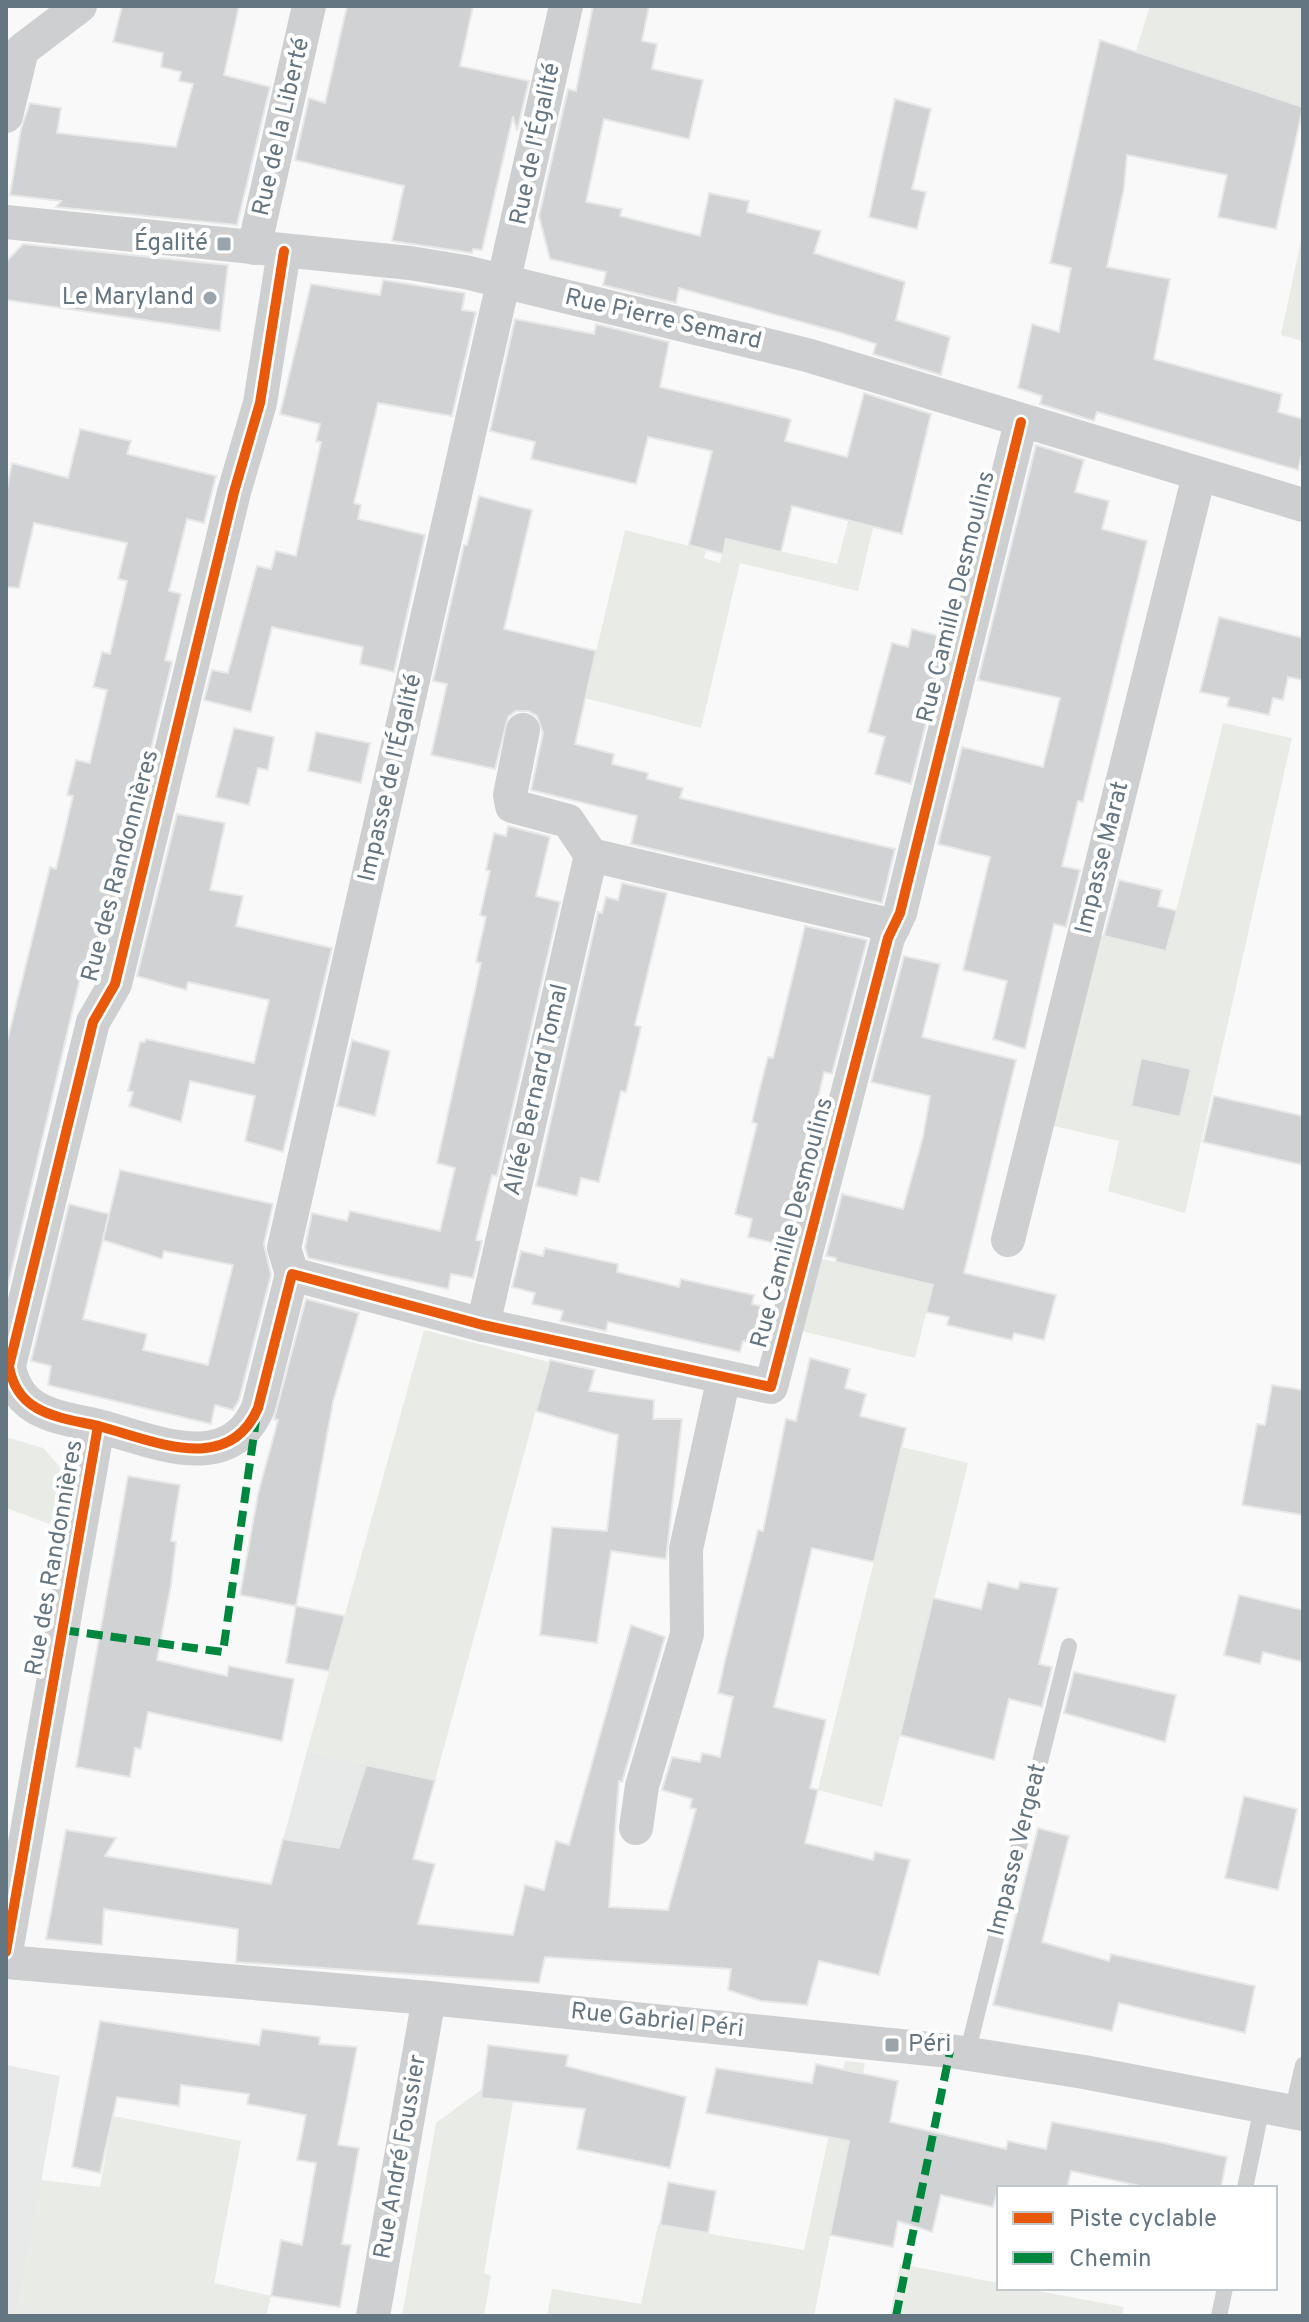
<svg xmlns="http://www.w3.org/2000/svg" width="1309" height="2322" viewBox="0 0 1309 2322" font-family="Overpass,sans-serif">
<rect width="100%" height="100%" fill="#f9f9f9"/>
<!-- built -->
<g fill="#e8e9e9">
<polygon points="307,1751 435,1780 397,1922 389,1972 236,1962 267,1899"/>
<polygon points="6,2065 60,2076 17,2316 6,2316"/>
</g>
<!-- green -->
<g fill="#e8ebe6">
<polygon points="1150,6 1303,6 1303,107 1136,51"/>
<polygon points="1303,231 1303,341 1281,335"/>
<polygon points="880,400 902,406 858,591 740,563 701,728 585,698 625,530 706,550 704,558 720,563 726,539 837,564"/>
<polygon points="1223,723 1292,738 1185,1213 1108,1191 1119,1141 1045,1124 1093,933 1166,951"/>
<polygon points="819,1258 933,1285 915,1358 801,1331"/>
<polygon points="424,1330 549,1362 435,1780 307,1751"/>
<polygon points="6,1437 43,1448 61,1468 53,1525 6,1508"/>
<polygon points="902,1447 968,1463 882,1807 818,1790"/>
<polygon points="845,2061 865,2063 814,2316 547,2316 552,2289 641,2304 658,2225 804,2250"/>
<polygon points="482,2089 482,2098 513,2102 484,2273 491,2276 484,2316 402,2316 436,2123"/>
<polygon points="113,2116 241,2141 214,2283 271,2296 266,2316 17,2316 41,2180 100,2187"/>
<polygon points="900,2264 999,2283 999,2288 1022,2288 1124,2307 1122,2316 890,2316"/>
</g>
<!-- building -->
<g fill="#d0d2d3" stroke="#e8e8e8" stroke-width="2">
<polygon points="122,6 239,6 224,75 270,87 237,225 56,207 61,201 10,195 21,129 30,103 61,108 57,133 176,147 193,84 179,81 181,72 161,67 163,53 113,42"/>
<polygon points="347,6 473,6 460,66 529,81 517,131 513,116 482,250 473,249 472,253 392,241 404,186 295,160 309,98 325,103"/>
<polygon points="593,6 649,6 642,41 657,44 652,69 703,80 689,139 604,119 586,202 622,209 620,216 700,236 709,193 749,201 747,212 821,231 814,253 905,282 896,320 950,337 941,375 873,354 876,344 842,333 679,288 676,303 603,285 606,272 550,259 539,216 568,89 576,91"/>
<polygon points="1100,40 1303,107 1276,229 1218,217 1227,175 1127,155 1124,188 1107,267 1170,279 1154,359 1282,394 1278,412 1303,419 1303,450 1298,470 1097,412 1094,421 1040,404 1042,396 1018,388 1032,324 1059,332 1071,268 1050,263"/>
<polygon points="895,99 931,109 912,189 926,192 917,229 869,217"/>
<polygon points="23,244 228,265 220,331 6,300 6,262"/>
<polygon points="383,280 465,293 462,310 476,312 452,416 378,403 354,503 361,505 358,519 425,535 394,672 360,664 363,647 272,627 251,712 204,700 212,670 228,673 257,566 271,569 276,551 296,556 321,442 316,441 320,424 280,414 311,284 380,295"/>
<polygon points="515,319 594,334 596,324 669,342 660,387 787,418 791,420 785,441 847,457 864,393 931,414 902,534 792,506 781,552 726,539 723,554 689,545 712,451 648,437 636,484 531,459 535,442 490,431"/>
<polygon points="80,429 131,441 127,454 216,476 204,523 187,519 169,591 181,594 165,660 172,662 99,965 84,961 6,1294 6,1046 50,867 56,869 73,796 67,795 76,760 90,763 107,690 93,687 102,652 110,654 127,581 118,579 127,543 34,523 19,588 6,587 6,494 12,463 68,478"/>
<polygon points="1036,445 1084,460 1075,492 1109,501 1102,529 1147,541 1083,802 1078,801 1062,866 1080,870 1066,927 1054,924 1025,1049 993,1039 1007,981 963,970 990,857 938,844 962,747 1043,767 1060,698 978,680"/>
<polygon points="479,496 532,510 504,629 596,651 575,744 614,754 612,764 648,773 647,779 683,788 680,798 895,849 882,903 631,844 637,816 531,790 543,733 537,716 528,711 516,711 508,717 495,769 431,755 447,684 433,681 464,545 467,545"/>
<polygon points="1219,617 1303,638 1303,680 1288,677 1283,700 1273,698 1269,715 1227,706 1229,698 1200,692"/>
<polygon points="912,629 947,638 911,784 875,774 885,737 868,732 892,643 908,647"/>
<polygon points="234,728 274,737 268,770 258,768 249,805 216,797"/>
<polygon points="316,732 370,743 361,783 308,771"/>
<polygon points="177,814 225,823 210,890 243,896 236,926 332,948 283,1152 245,1141 255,1096 190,1081 181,1122 129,1106 133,1092 128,1091 140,1042 145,1042 146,1039 254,1063 269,1000 188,982 186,990 137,976"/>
<polygon points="508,826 550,837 536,896 560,902 497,1176 492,1175 476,1240 482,1241 473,1278 451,1274 448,1289 308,1258 305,1247 312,1213 347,1221 350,1211 440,1231 455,1168 437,1163 481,963 476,962 486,917 480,915 490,871 486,870 494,833 506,836"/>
<polygon points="1119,880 1162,890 1158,906 1177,911 1166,951 1104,936"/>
<polygon points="622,883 667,893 635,1025 641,1027 626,1092 621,1091 599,1182 581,1178 577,1196 536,1186 598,912 602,913 606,897 618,900"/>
<polygon points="805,926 867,940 832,1074 824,1072 799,1184 803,1185 787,1246 748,1237 752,1219 735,1214 757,1124 752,1122 759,1092 768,1057 773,1058"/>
<polygon points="904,956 940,964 922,1037 1016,1060 964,1273 1056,1295 1044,1340 1014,1333 1012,1340 947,1325 949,1317 926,1312 933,1285 836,1262 836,1258 826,1256 842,1194 903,1209 923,1137 930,1096 871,1082"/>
<polygon points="352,1040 390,1051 375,1116 337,1106"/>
<polygon points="1141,1058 1191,1069 1180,1117 1131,1106"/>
<polygon points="1214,1096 1303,1116 1303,1165 1203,1142"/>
<polygon points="120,1170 273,1204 264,1244 271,1275 239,1400 233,1410 215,1405 211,1424 48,1385 51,1366 31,1361 69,1204 109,1214 83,1319 147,1334 143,1350 208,1365 233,1265 164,1251 162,1259 103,1240"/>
<polygon points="545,1248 618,1264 617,1272 679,1287 681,1279 754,1295 752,1304 770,1308 761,1345 743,1341 740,1352 608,1322 606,1331 560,1321 563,1311 532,1304 535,1293 512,1287 521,1251 543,1256"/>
<polygon points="306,1299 359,1313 333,1402 296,1606 240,1595 258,1494 278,1420 274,1419"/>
<polygon points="810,1358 850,1369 845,1388 866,1394 860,1416 906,1428 874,1562 812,1548 774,1707 826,1720 810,1788 818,1790 805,1843 873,1860 875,1852 910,1860 879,1975 819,1961 807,2005 761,2001 728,1990 731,1969 545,1957 539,1983 236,1962 238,1929 104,1909 102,1945 46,1939 66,1830 116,1838 105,1856 271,1884 283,1839 339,1848 366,1765 435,1780 413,1859 435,1864 418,1924 513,1935 525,1885 544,1890 556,1841 569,1845 631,1625 665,1637 622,1782 619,1781 609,1907 668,1910 696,1809 690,1808 692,1799 662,1790 672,1757 700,1762 702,1753 720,1757 733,1697 718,1693 724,1665 758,1530 763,1531 786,1419 796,1421"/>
<polygon points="550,1360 595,1370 589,1391 654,1400 653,1419 682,1419 666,1559 611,1551 597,1643 540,1635 552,1527 607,1531 618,1435 536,1411"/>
<polygon points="1272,1385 1303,1390 1303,1515 1242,1505 1257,1424 1265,1425"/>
<polygon points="128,1476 180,1485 171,1541 176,1542 171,1585 157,1660 227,1676 229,1666 294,1679 282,1741 148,1712 141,1749 135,1748 130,1777 76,1767"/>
<polygon points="988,1582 1018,1589 1020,1582 1058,1588 1039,1664 1052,1667 1042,1707 1009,1699 994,1760 900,1735 933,1598 981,1609"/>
<polygon points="1239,1595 1303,1610 1303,1662 1263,1652 1260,1664 1224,1655"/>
<polygon points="296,1606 345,1616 329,1671 286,1663"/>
<polygon points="1074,1672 1176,1695 1165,1742 1064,1713"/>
<polygon points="1244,1796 1297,1809 1278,1890 1225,1878"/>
<polygon points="1038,1828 1069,1836 1042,1942 1109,1961 1111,1954 1255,1986 1245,2033 1119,2003 1112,2031 993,2005"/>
<polygon points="100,2021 259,2045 262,2029 320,2037 319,2044 357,2047 338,2145 359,2148 342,2244 351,2245 340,2307 271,2296 281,2240 302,2245 316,2163 297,2160 306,2115 247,2104 249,2094 181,2085 179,2106 117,2097 100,2173 72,2167"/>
<polygon points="488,2045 568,2055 566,2066 686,2097 670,2168 577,2149 585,2109 481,2098"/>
<polygon points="816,2064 898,2081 890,2122 1006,2149 1008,2141 1046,2149 1052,2122 1159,2142 1227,2157 1221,2188 1149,2188 1071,2171 1067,2188 998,2188 993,2207 941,2195 932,2232 898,2221 893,2247 830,2235 849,2141 706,2113 716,2068 812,2083"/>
<polygon points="668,2182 716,2191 708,2233 660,2225"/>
</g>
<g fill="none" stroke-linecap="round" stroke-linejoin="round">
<!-- service -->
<g stroke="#cecfd0" stroke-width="16">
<polyline points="967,2054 1069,1646"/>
<polyline points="1292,2112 1303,2065"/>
<polyline points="1245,2188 1262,2107"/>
<polyline points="1219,2316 1225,2288"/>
</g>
<!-- minor -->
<g stroke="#cecfd0" stroke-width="34">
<polyline points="6,116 22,50 80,6"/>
<polyline points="6,222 410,263 465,272 807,355 1303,505"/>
<polyline points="254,248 309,6"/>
<polyline points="523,730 510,795 512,806 568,821 591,855"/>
<polyline points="1008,1240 1199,475"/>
<polyline points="292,1274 284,1248 566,6"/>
<polyline points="483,1325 591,855 894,926"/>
<path d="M98,1426C153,1440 228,1477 258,1408L292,1274L483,1325L771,1387L888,938L900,913L1021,422"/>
<polyline points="636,1828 642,1786 687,1634 686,1549 724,1377"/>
<path d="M6,1952L98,1426C58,1417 17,1414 9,1366L93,1022L115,984L234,492L260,403L284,251"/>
<polyline points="6,1962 429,1998 950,2051 1084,2072 1303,2114"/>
<polyline points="373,2316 429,1998"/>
</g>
<!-- quiet -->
<g stroke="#00873e" stroke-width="8" stroke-dasharray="16 8" stroke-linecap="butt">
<polyline points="63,1630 223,1652 256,1420"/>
<polyline points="896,2316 950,2051"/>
</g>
<defs>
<g id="cycleway">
<path d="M98,1426C153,1440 228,1477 258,1408L292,1274L483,1325L771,1387L888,938L900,913L1021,422"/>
<path d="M6,1952L98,1426C58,1417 17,1414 9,1366L93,1022L115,984L234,492L260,403L284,251"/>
</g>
</defs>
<!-- cycleway casing -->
<use href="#cycleway" stroke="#fff" stroke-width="15"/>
<!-- cycleway -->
<use href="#cycleway" stroke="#e8590c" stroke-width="10"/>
</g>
<!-- markers -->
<g fill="#99a4ac" stroke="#fff" stroke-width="3">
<rect x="216" y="236" width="16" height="16" rx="4"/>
<circle cx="210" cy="298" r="8"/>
<rect x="884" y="2037" width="16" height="16" rx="4"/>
</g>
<g text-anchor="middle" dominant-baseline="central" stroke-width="8" stroke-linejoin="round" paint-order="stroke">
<!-- street labels -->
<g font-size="24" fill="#657683" stroke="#fff">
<text transform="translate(282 127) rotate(-77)">Rue de la Liberté</text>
<text transform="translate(536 144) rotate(-78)">Rue de l'Égalité</text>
<text transform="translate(663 320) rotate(13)">Rue Pierre Semard</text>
<text transform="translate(957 597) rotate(-76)">Rue Camille Desmoulins</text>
<text transform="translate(391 778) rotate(-77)">Impasse de l'Égalité</text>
<text transform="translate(1103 858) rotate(-76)">Impasse Marat</text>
<text transform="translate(121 866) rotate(-75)">Rue des Randonnières</text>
<text transform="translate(537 1090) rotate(-77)">Allée Bernard Tomal</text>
<text transform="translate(793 1223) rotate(-75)">Rue Camille Desmoulins</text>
<text transform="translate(55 1558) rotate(-80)">Rue des Randonnières</text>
<text transform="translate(1018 1850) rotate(-76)">Impasse Vergeat</text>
<text transform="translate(657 2021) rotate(6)">Rue Gabriel Péri</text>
<text transform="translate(401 2157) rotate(-80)">Rue André Foussier</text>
</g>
<!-- poi labels -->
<g font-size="24" fill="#657683" stroke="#fff" text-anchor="end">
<text x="208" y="244">Égalité</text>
<text x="194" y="298">Le Maryland</text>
<text x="908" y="2045" text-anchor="start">Péri</text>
</g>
</g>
<!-- border -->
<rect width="1309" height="2322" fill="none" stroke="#657683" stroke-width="16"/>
<!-- legend -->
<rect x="997" y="2186" width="280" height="104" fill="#ffffff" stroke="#c1c8cd" stroke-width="2"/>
<rect x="1013" y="2212" width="40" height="12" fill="#e8590c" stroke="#c1c8cd" stroke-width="2"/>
<text x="1069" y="2226" font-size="24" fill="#657683">Piste cyclable</text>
<rect x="1013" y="2252" width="40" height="12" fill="#00873e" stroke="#c1c8cd" stroke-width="2"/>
<text x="1069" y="2266" font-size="24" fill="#657683">Chemin</text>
</svg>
